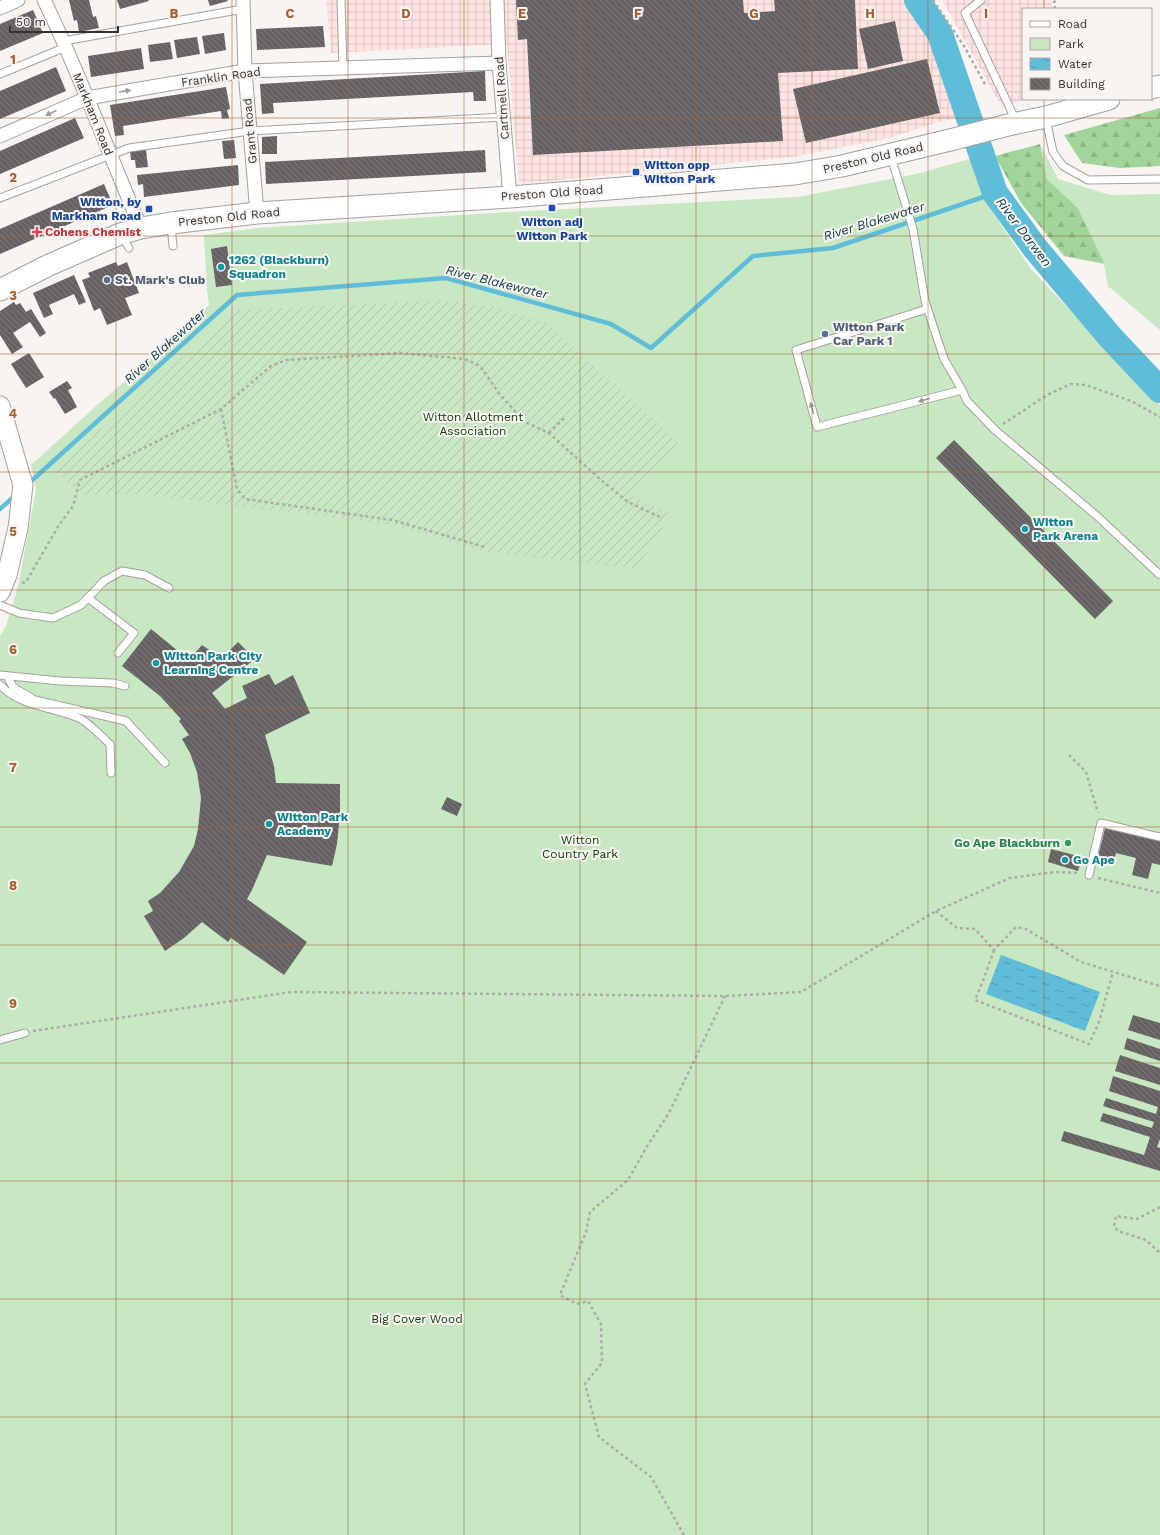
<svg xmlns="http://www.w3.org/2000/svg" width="1160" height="1535" viewBox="0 0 1160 1535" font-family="'Work Sans',sans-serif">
<defs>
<pattern id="industrial-grid" width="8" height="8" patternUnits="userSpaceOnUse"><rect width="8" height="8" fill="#ffe4e1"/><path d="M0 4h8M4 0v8" fill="none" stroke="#dbc4c2"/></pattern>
<pattern id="forest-firs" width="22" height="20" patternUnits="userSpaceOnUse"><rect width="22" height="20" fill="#a2d59a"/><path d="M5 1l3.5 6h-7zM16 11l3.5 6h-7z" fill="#8cb785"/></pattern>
<pattern id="garden-furrows" width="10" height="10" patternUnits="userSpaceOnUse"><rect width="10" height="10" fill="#c8e8c3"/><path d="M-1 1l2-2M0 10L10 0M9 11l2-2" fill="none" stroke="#acc7a8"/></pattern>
<pattern id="water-ripples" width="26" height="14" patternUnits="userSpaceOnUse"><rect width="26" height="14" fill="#60bdd9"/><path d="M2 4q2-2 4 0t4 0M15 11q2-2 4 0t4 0" fill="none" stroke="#509ab1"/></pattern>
<pattern id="building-back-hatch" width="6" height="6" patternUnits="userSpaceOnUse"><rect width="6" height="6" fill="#666264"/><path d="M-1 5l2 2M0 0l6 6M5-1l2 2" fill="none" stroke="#7d7a7c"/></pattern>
</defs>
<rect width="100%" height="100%" fill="#f7f4f2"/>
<!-- industrial -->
<g fill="url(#industrial-grid)">
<polygon points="326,0 903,0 931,44 941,64 958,111 959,118 942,121 889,138 793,157 519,184 507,44 331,53"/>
<polygon points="942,0 1051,0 1052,9 1023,9 1023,99 1027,99 1001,106"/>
</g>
<!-- forest -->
<g fill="url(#forest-firs)">
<polygon points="1160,108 1160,166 1120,168 1082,163 1064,135"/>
<polygon points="1040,144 1047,179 1078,208 1105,264 1064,256 1021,203 995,156"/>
</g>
<!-- park -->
<g fill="#c8e8c3">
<polygon points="1040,144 1058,179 1110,195 1160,194 1160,330 1108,286 1103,260 1078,208 1047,179"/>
<polygon points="973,158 989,207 1031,269 1160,405 1160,1535 0,1535 0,636 6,626 19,582 36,489 31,465 96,406 173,340 209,305 207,290 204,235 258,228 509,212 798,197 916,174"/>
</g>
<!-- garden -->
<polygon fill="url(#garden-furrows)" points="443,300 497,307 546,323 679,443 632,496 671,514 637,569 483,551 388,524 140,494 83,495 54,470 237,310"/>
<!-- water -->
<polygon fill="url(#water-ripples)" points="1001,955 1100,992 1085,1031 986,994"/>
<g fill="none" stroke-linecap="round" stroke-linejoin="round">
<!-- stream -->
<g stroke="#60bdd9" stroke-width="4.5">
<polyline points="28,484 237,295 446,278 611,324 651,348 753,256 833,248 995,193"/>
<polyline points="0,509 17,494"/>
</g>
<!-- river -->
<polyline stroke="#60bdd9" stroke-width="26" points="917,0 940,34 995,193 1035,248 1111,338 1160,390"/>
</g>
<!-- building -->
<g fill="url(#building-back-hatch)">
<polygon points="69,0 89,0 93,17 96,16 99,28 79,32 77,20 74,21"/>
<polygon points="117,0 148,0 149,1 120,9"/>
<polygon points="208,0 227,0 228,1 210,6"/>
<polygon points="516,0 743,0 744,13 747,13 775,11 774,0 855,0 858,69 778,73 783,141 533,155 527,39 518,40"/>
<polygon points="33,10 43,33 0,51 0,24"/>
<polygon points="895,21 903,61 868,69 859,29"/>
<polygon points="323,26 325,47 257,50 256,29"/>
<polygon points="224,33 226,50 205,54 202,36"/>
<polygon points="197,37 200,54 177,58 174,40"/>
<polygon points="170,42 173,59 150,62 148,45"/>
<polygon points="141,48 144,69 91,77 88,56"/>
<polygon points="927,59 940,113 806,143 793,89"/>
<polygon points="56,67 66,91 0,119 0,91"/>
<polygon points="485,71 486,101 474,101 473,92 273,103 274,113 262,114 260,84"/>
<polygon points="226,87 230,109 227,110 229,118 222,119 221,111 123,126 124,135 115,136 110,105"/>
<polygon points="75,118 84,138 0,174 0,151"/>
<polygon points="277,136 277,154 262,154 262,137"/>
<polygon points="234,140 236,158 224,159 222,141"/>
<polygon points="146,149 148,167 136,168 135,160 131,160 130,151"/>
<polygon points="485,150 486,172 266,184 265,162"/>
<polygon points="238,165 239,185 144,197 143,184 138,185 137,175"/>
<polygon points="104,184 113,205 0,254 0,229"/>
<polygon points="227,246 232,285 216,287 211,249"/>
<polygon points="116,262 118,266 127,262 139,293 125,298 132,315 107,325 100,308 94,311 82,280 90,277 88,273"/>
<polygon points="74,275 86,302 79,305 74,294 49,305 53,314 44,318 33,293"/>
<polygon points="14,302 16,305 20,303 26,312 31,309 46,333 40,337 30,322 13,333 23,347 12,354 0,335 0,311"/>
<polygon points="29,353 44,377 26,388 11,364"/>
<polygon points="67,381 72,388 68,390 77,407 65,414 55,398 54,399 49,392"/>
<polygon points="954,440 1113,601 1095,619 936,458"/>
<polygon points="151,629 189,660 202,645 218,656 228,652 238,642 255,659 212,693 225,709 247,698 242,686 269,674 275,685 293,675 310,713 265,735 274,766 276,783 340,784 340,814 337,844 332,866 267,855 252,890 247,899 307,942 284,975 231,938 228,942 202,922 184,938 165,951 144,916 153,911 148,901 160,893 179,872 194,846 198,829 201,798 197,772 190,753 182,739 189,735 179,721 181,719 160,696 122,666"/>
<polygon points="447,797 462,804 457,816 441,809"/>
<polygon points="1105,828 1160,841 1160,865 1152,863 1148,879 1132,875 1136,858 1116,853 1113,865 1097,861"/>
<polygon points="1051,849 1082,857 1078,871 1048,862"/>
<polygon points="1133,1015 1160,1023 1160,1040 1128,1030"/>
<polygon points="1127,1038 1160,1049 1160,1061 1124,1049"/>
<polygon points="1120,1055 1160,1068 1160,1085 1115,1071"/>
<polygon points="1113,1076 1160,1091 1160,1139 1157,1147 1160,1148 1160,1171 1061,1141 1064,1131 1144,1155 1150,1137 1100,1121 1103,1113 1152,1128 1154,1122 1103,1106 1106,1098 1156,1114 1158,1107 1109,1091"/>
</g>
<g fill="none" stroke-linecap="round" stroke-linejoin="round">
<defs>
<g id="service">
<polyline points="341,0 343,68"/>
<polyline points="981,0 965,13 1016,121"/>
<polyline points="64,41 243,9"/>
<polyline points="0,74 66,47"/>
<polyline points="1046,119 1053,152 1063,166 1088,180 1160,179"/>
<polyline points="891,157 913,229 925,301 944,359 962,390 967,401 995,430 1097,516 1160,575"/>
<polyline points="0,198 129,148 250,131 504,117"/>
<polyline points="171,225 173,246"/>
<polyline points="122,236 129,248"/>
<polyline points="927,309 796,350 817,427 962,390"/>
<polyline points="88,598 134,633 118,653"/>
<polyline points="0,605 19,613 53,618 81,605 104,581 122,571 145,575 169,588"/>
<polyline points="0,675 60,681 113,683 125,686"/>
<polyline points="7,676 13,687 35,700 126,721 165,763"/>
<path d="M0,685C21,707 53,707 79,718C88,722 103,738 110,744L111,773"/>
<polyline points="1089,875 1101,823 1160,837"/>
<polyline points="0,1040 25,1033"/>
</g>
<g id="minor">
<path d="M44,0C80,74 108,152 141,228"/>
<polyline points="243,0 245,71 257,213"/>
<polyline points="497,0 499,63 510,197"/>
<polyline points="0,8 18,0"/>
<polyline points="0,136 87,98 245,71 499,63"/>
</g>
<polyline id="secondary" points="0,406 23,485 18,528 7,575 0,592"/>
<g id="primary">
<polyline points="1151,88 1160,86"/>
<polyline points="0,290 49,265 120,234 141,228 171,223 257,213 510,197 795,174 842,166 950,140 1008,125 1046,117 1109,99"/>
</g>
</defs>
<!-- service casing -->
<use href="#service" stroke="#a3a19e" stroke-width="9"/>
<!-- minor casing -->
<use href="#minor" stroke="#a3a19e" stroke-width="15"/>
<!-- secondary casing -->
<use href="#secondary" stroke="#a3a19e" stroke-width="21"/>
<!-- primary casing -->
<use href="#primary" stroke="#a3a19e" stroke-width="23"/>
<!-- path -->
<g stroke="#adaba9" stroke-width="2.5" stroke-dasharray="3 3" stroke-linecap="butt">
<polyline points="933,0 964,46 986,86"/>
<polyline points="1055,9 1054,2 1057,0"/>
<polyline points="221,409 237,489 245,499 392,520 485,547"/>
<polyline points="1003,424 1047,395 1071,384 1086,385 1131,401 1160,417"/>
<polyline points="549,433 564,418"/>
<polyline points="22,583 26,582 59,525 73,506 80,480 221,409 271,366 286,360 401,353 465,359 480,366 501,396 525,422 549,433 601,480 628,502 660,517"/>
<polyline points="1069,755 1086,772 1098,813"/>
<polyline points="1098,878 1160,893"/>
<polyline points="936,911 957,928 975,929 994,950 1016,927 1026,929 1081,962 1160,986"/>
<polyline points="994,950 983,981 975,1000 1089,1044 1099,1022 1113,972"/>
<polyline points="33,1031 291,992 725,996 801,992 936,911 1010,878 1055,872 1079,873"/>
<polyline points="1160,1207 1137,1219 1116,1216 1114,1226 1118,1231 1146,1240 1160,1253"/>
<polyline points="684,1535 651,1477 599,1437 585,1384 602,1363 601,1324 588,1301 577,1304 560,1295 586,1232 590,1212 628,1180 646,1148 669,1113 725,996"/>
</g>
<!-- service -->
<use href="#service" stroke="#fff" stroke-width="7"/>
<!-- minor -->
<use href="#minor" stroke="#fff" stroke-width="13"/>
<!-- secondary -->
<use href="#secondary" stroke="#fff" stroke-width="19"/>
<!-- primary -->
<use href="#primary" stroke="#fff" stroke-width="21"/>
</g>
<!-- one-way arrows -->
<defs><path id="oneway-solid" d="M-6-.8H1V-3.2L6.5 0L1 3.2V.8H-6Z"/></defs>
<g fill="#9a9998">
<use href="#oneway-solid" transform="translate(125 91) rotate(-9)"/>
<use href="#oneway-solid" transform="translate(51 113) rotate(156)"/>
<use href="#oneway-solid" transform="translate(924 400) rotate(165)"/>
<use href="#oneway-solid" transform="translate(812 408) rotate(-105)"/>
</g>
<!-- grid -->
<path fill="none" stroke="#a3602f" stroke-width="1" stroke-opacity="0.55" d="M116,0V1535M232,0V1535M348,0V1535M464,0V1535M580,0V1535M696,0V1535M812,0V1535M928,0V1535M1044,0V9M1044,99V1535M0,118H1160M0,236H1160M0,354H1160M0,472H1160M0,590H1160M0,708H1160M0,827H1160M0,945H1160M0,1063H1160M0,1181H1160M0,1299H1160M0,1417H1160"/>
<!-- markers -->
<g fill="#1a4fb4" stroke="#f7f4f2" stroke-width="1.5">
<rect x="632" y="168" width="8" height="8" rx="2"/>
<rect x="548" y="204" width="8" height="8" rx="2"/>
<rect x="145" y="205" width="8" height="8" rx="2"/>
</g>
<path fill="#e0444e" stroke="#f7f4f2" stroke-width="1.5" d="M35 226h4v4h4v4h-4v4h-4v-4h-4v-4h4z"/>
<g fill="#0f9aa8" stroke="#f7f4f2" stroke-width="1.5">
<circle cx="221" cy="267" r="4"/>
<circle cx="1025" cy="529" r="4"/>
<circle cx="156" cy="663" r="4"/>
<circle cx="269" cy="824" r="4"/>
<circle cx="1065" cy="860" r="4"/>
</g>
<g fill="#5c6f8a" stroke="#f7f4f2" stroke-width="1.5">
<circle cx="107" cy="280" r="4"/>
<circle cx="825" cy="334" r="4"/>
</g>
<circle fill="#2e9e5b" stroke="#f7f4f2" stroke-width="1.5" cx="1068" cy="843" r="4"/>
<g text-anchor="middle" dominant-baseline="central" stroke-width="4" stroke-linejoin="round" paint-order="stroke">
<!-- street labels -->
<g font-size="12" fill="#343332" stroke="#f7f4f2">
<text transform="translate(221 77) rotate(-8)">Franklin Road</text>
<text transform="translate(502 98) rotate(-94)">Cartmell Road</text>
<text transform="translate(93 114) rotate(68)">Markham Road</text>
<text transform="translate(250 131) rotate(-95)">Grant Road</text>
<text transform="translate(873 158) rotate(-13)">Preston Old Road</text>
<text transform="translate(552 193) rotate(-4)">Preston Old Road</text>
<text transform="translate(229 217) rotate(-6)">Preston Old Road</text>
</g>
<!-- transit labels -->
<g font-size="12" font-weight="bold" fill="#164399" stroke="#f7f4f2" text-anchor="start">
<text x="644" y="165">Witton opp<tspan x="644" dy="14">Witton Park</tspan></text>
<text x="141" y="202" text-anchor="end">Witton, by<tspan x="141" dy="14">Markham Road</tspan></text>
<text x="552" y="222" text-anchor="middle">Witton adj<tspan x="552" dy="14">Witton Park</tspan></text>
</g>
<!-- health labels -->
<g font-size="12" font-weight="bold" fill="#be3a42" stroke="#f7f4f2" text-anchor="start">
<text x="45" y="232">Cohens Chemist</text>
</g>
<!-- culture labels -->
<g font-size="12" font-weight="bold" fill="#0d838f" stroke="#f7f4f2" text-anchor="start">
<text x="229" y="260">1262 (Blackburn)<tspan x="229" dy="14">Squadron</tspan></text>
<text x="1033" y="522">Witton<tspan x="1033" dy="14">Park Arena</tspan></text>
<text x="164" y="656">Witton Park City<tspan x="164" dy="14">Learning Centre</tspan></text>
<text x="277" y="817">Witton Park<tspan x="277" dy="14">Academy</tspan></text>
<text x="1073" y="860">Go Ape</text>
</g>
<!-- service labels -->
<g font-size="12" font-weight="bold" fill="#4e5e75" stroke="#f7f4f2" text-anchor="start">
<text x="115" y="280">St. Mark's Club</text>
<text x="833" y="327">Witton Park<tspan x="833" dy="14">Car Park 1</tspan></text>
</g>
<!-- park labels -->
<g font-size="12" fill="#0d4005" stroke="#f7f4f2">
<text x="473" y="417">Witton Allotment<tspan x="473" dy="14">Association</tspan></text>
<text x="580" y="840">Witton<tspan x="580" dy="14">Country Park</tspan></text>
<text x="417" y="1319">Big Cover Wood</text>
</g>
<!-- leisure labels -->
<g font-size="12" font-weight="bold" fill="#27864d" stroke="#f7f4f2" text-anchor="end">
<text x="1060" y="843">Go Ape Blackburn</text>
</g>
<!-- water labels -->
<g font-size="13" font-style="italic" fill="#0f3b47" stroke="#f7f4f2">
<text transform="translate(874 221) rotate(-17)">River Blakewater</text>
<text transform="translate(1024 232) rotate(53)">River Darwen</text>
<text transform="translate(497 282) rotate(14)">River Blakewater</text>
<text transform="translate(165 346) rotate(-42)">River Blakewater</text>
</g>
</g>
<g font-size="13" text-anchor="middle" font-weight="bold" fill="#a3602f" stroke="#f7f4f2" stroke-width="4" stroke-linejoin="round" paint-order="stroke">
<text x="174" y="18">B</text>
<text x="290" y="18">C</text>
<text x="406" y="18">D</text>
<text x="522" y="18">E</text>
<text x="638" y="18">F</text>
<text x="754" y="18">G</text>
<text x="870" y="18">H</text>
<text x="986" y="18">I</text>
<text x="13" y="64">1</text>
<text x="13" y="182">2</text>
<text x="13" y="300">3</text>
<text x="13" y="418">4</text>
<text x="13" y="536">5</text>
<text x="13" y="654">6</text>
<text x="13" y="772">7</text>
<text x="13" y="890">8</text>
<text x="13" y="1008">9</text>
</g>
<!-- legend -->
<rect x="1022" y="8" width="130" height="92" fill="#f7f4f2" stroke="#a9a7a5"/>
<rect x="1030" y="21" width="20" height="6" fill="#ffffff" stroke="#a9a7a5"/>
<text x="1058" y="28" font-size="12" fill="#343332">Road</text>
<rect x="1030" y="38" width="20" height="12" fill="#c8e8c3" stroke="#a9a7a5"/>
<text x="1058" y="48" font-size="12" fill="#343332">Park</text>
<rect x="1030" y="58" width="20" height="12" fill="url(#water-ripples)" stroke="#a9a7a5"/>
<text x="1058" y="68" font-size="12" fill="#343332">Water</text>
<rect x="1030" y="78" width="20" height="12" fill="url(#building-back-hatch)" stroke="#a9a7a5"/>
<text x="1058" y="88" font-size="12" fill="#343332">Building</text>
<!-- scale -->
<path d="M10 26v6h108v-6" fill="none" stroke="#343332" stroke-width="2"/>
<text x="16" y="26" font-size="12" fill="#343332" stroke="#f7f4f2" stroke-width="3" paint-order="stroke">50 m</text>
</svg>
